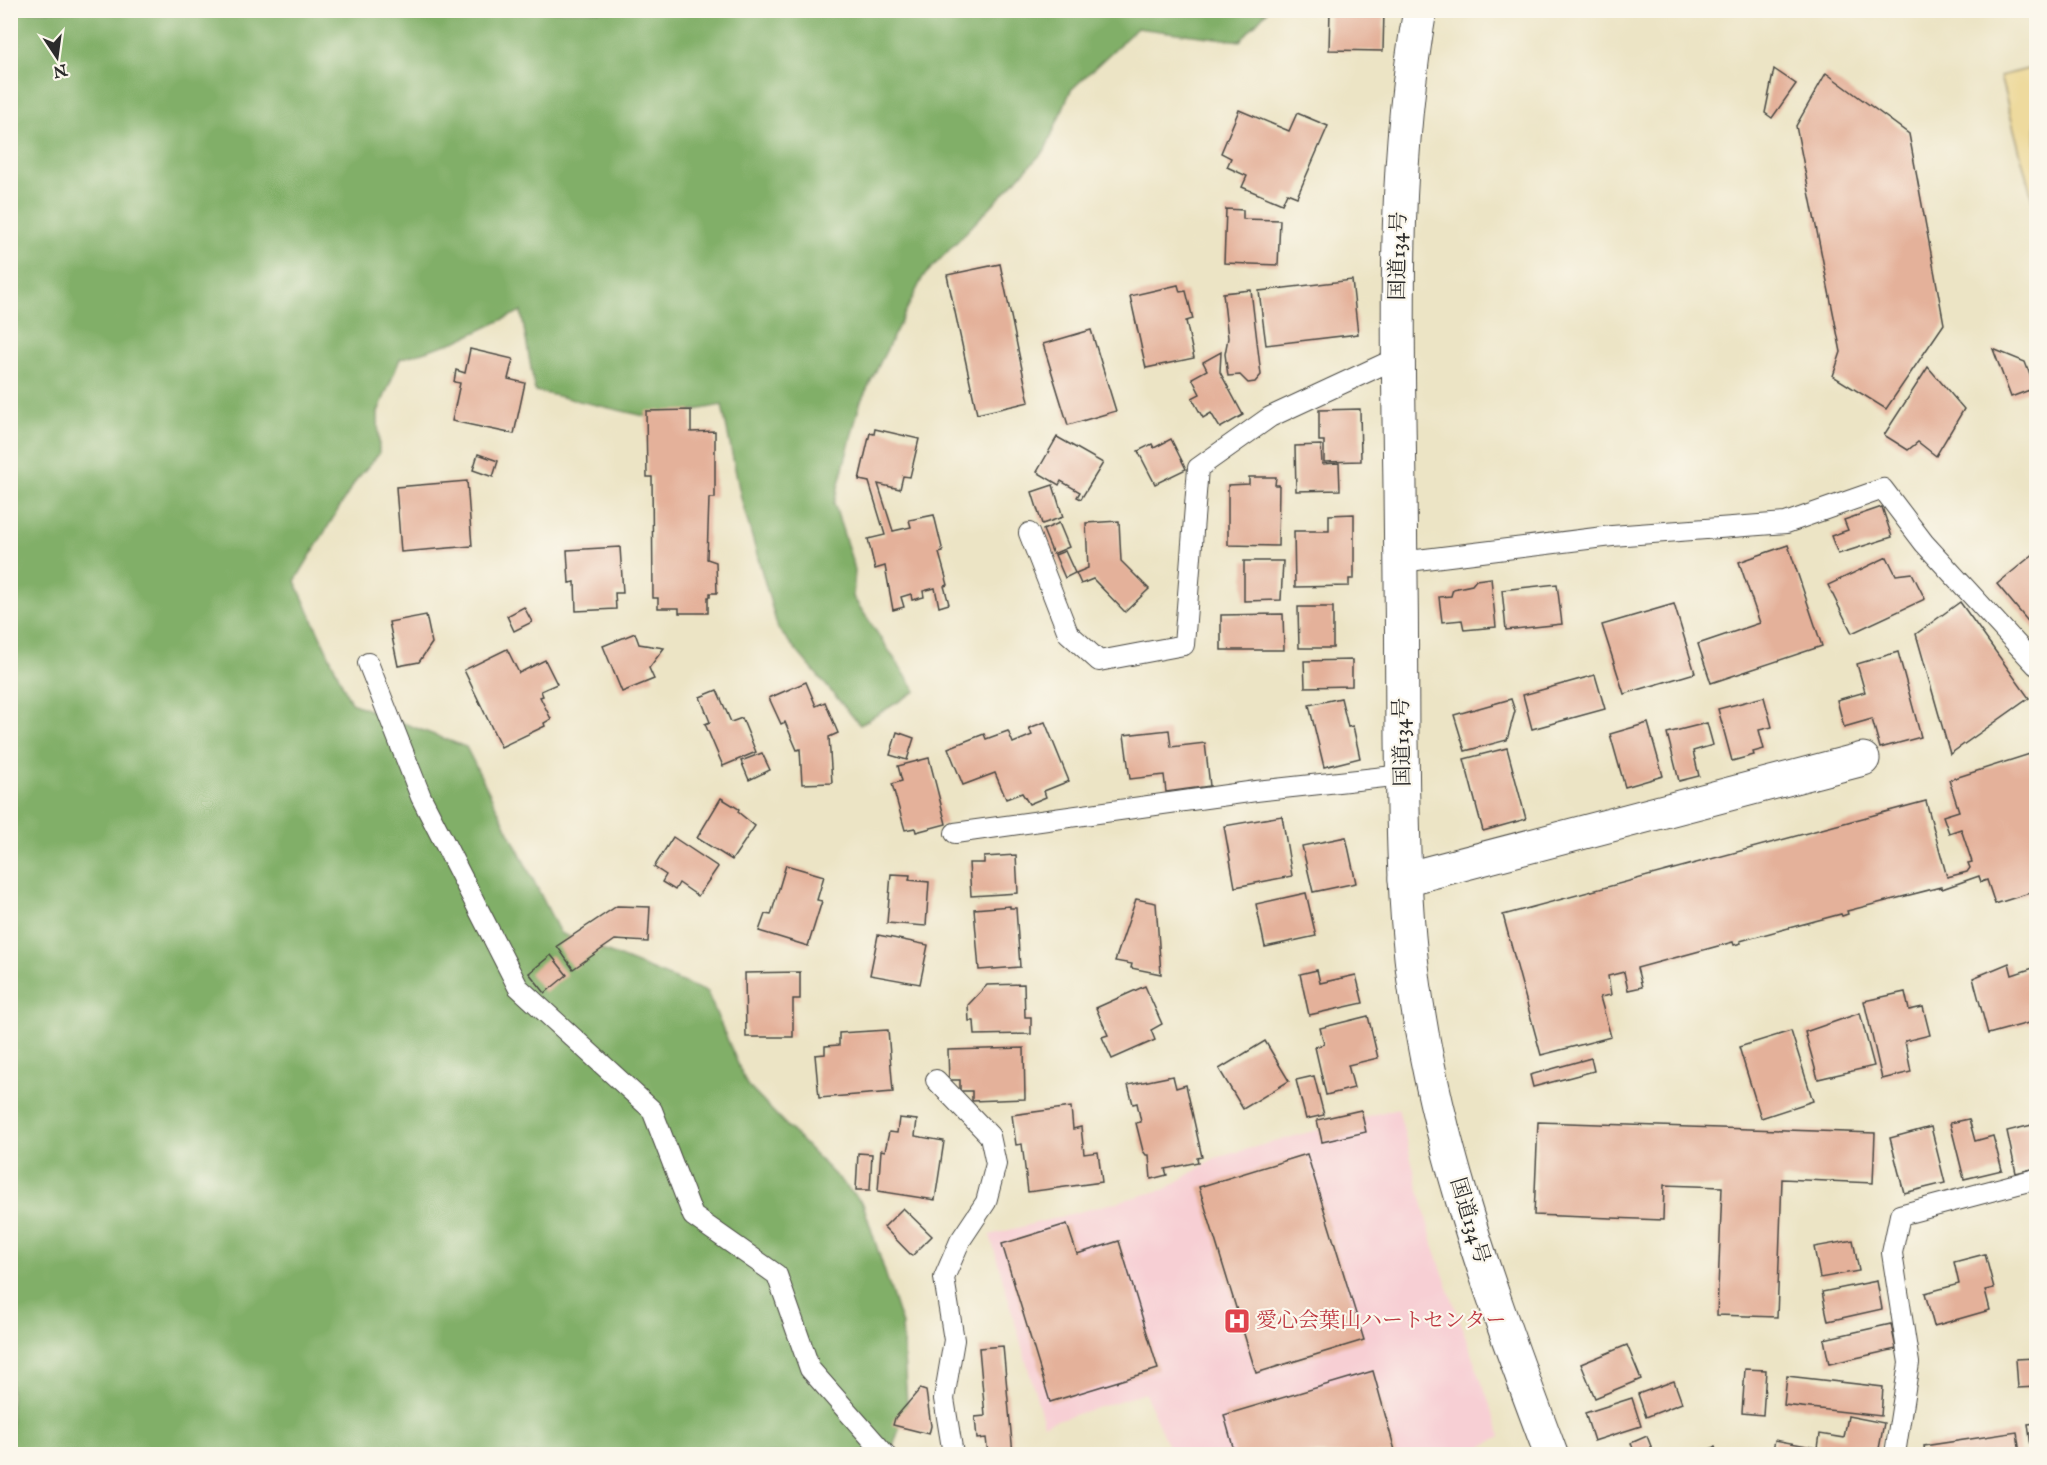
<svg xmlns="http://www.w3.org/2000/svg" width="2047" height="1465" viewBox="0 0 2047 1465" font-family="'IM FELL English','Noto Serif JP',serif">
<rect width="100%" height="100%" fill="#fbf7ec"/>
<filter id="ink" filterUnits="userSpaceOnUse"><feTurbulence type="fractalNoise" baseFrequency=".0167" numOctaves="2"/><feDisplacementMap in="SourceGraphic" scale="12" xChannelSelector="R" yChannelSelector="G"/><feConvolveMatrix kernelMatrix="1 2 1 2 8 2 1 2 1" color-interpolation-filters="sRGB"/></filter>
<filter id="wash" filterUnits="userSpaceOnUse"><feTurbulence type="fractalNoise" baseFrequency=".008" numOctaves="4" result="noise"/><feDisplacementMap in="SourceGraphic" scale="24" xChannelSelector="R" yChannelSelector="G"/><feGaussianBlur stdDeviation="1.35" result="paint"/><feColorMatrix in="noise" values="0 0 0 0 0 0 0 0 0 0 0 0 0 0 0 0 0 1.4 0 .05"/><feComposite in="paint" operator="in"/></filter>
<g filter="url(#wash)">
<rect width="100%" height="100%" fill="#ece4c5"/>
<!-- built -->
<polygon fill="#f7cfd4" points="1398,1108 1434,1248 1501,1436 1469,1454 1171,1454 1145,1393 1044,1424 990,1235 1166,1189 1215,1158"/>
<!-- forest -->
<polygon fill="#81af68" stroke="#566d4a" stroke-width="1.5" points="10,11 1267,11 1240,41 1137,28 1071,90 1045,150 923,277 860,403 834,503 855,570 853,597 916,691 860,725 778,629 741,498 722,405 653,418 535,391 521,311 457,341 400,359 378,412 379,454 356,480 295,581 351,703 466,747 560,933 707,992 747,1085 863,1204 902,1325 907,1404 891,1454 11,1454"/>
<!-- sand -->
<polygon fill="#eeda9e" stroke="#8c8264" stroke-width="1.5" points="2036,67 2036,213 2000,76"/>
<g id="blocks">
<!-- building -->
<g fill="#e4b19a">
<polygon points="1330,10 1384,10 1383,51 1329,50"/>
<polygon points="1774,69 1796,84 1772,118 1765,113"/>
<polygon points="1826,73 1909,134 1944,324 1886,409 1833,376 1841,352 1796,126"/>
<polygon points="1239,110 1289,131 1297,113 1328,126 1297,197 1287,193 1282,204 1242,187 1247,176 1227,167 1231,158 1221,153"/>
<polygon points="1226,209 1243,210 1243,219 1280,220 1278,265 1224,263"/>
<polygon points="1000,264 1029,402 977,414 947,275"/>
<polygon points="1352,280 1358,334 1266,345 1259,291"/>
<polygon points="1178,285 1180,292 1186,291 1193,319 1186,321 1194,358 1146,368 1130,296"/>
<polygon points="1251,290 1261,375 1255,382 1248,383 1240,375 1228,376 1225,354 1228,338 1223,293"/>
<polygon points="1091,330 1116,411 1068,425 1043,344"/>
<polygon points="470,349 513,359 508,379 525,383 514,434 452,421 460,383 454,382 456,370 465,373"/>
<polygon points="1993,349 2025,362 2035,388 2011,397"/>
<polygon points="1221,352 1220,372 1243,415 1220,428 1211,413 1203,418 1192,398 1200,394 1192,378 1207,370 1203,362"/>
<polygon points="1928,367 1964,409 1936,456 1918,442 1908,450 1884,435"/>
<polygon points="1360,409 1361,461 1324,462 1324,441 1319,441 1319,410"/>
<polygon points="691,410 691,432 715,431 715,498 709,498 707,559 716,562 717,593 710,593 710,597 708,597 708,613 679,613 679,608 658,608 658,598 653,598 652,477 647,477 646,411"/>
<polygon points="875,429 919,439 910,477 903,476 900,489 878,484 893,531 911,527 909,520 934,515 943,552 939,553 948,585 944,586 949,604 939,607 935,588 923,591 924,597 912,600 911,594 901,597 904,607 893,610 885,566 875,569 868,539 885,535 869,482 859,480 870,433 874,434"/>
<polygon points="1057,437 1103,463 1081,499 1077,497 1080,492 1061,481 1059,485 1037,472"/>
<polygon points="1171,439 1186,469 1155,484 1138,451 1152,444 1154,448"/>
<polygon points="1321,445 1322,464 1339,463 1340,490 1296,491 1295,446"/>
<polygon points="478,454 498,461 493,477 473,470"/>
<polygon points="1249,477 1276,477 1275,485 1279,485 1278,546 1228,545 1228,485 1249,484"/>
<polygon points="467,481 472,546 401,552 396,487"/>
<polygon points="1053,485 1063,517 1042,524 1032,492"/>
<polygon points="1882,507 1892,537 1838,554 1831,536 1848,530 1844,520"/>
<polygon points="1354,514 1354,579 1349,579 1349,586 1295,587 1294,531 1329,531 1329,515"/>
<polygon points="1119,521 1121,561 1149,589 1125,612 1093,579 1081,584 1076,573 1088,568 1086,523"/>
<polygon points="1059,523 1069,547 1053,554 1043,530"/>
<polygon points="1788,545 1822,646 1711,683 1698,644 1760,623 1739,562"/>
<polygon points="620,547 623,593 615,593 616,609 576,611 575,582 569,583 567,550"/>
<polygon points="1065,551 1075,573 1065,578 1055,555"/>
<polygon points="2036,552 2036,631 1997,584"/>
<polygon points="1887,557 1896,575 1912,573 1925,599 1852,633 1828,585"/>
<polygon points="1244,561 1283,561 1281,600 1244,601"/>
<polygon points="1491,578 1496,627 1464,630 1462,620 1442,622 1439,597 1451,596 1453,589 1472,585 1476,580"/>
<polygon points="1557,584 1562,624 1506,630 1502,590"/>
<polygon points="1960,602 2029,698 1950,754 1916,634"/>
<polygon points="1674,604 1695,673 1624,694 1602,625"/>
<polygon points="524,607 532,622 514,631 507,616"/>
<polygon points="1298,607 1333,607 1333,648 1299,648"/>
<polygon points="1283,614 1284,650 1221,650 1221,615"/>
<polygon points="426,615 432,643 419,662 398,666 389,622"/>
<polygon points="635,633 639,644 664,648 649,668 654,679 622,692 603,646"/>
<polygon points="507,649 519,673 545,660 557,684 541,691 543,696 540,697 551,719 544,723 545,726 501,747 464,670"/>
<polygon points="1898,652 1921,737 1880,748 1872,719 1844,727 1837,700 1865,692 1857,664"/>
<polygon points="1352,660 1352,686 1305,687 1304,661"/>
<polygon points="1595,675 1605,709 1532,729 1523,695"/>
<polygon points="806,682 816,706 825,702 838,733 829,737 832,783 802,784 800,749 797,750 785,722 781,724 769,698"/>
<polygon points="717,690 731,722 742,718 756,752 723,766 705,724 710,722 700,697"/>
<polygon points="1764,697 1772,727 1759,730 1764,749 1753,752 1754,755 1732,761 1718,709"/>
<polygon points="1341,698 1348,727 1353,726 1360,758 1324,767 1309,705"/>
<polygon points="1511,699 1515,711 1507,740 1465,751 1454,715"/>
<polygon points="1045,722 1069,781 1044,791 1046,797 1029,804 1022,793 1006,799 995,773 963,785 948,748 984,734 986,739 1008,731 1013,743 1032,735 1029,728"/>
<polygon points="1648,723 1663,776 1625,787 1610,734"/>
<polygon points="1707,723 1713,745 1693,751 1699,776 1679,781 1667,733"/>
<polygon points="1169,730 1171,747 1205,743 1210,786 1166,792 1164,775 1130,779 1124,735"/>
<polygon points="897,732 914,738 907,760 890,755"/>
<polygon points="1507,748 1526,819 1483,831 1464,759"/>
<polygon points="2036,752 2036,891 1995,904 1987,880 1981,882 1979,876 1942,889 1941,887 1847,911 1848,914 1842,916 1841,914 1740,941 1741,943 1734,945 1733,942 1637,968 1642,987 1628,990 1624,972 1608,976 1611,995 1600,997 1611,1037 1541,1055 1503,915 1926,801 1947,877 1967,872 1970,868 1968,863 1972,862 1961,829 1949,833 1943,816 1959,811 1949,780"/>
<polygon points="762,753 770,770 749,780 741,761"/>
<polygon points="929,758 946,824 916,832 915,828 905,830 892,784 902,781 898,766"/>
<polygon points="721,798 739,809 738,812 755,826 732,860 697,838"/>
<polygon points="1282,816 1292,876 1235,887 1224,826"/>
<polygon points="673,837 718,867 698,896 679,883 675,890 662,882 666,875 654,867"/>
<polygon points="1346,837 1356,883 1313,892 1302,846"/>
<polygon points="1016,855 1018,893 971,896 969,863 984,863 984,857"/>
<polygon points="786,865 824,876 817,900 822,901 808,946 759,931 765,914 771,915"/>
<polygon points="891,874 910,875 909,880 929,882 926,926 887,923"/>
<polygon points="1306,893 1316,936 1265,947 1256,904"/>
<polygon points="1136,899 1156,903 1161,974 1131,968 1132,964 1115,961"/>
<polygon points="617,906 650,907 648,942 615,940 573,969 557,946"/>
<polygon points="1010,906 1010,908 1016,908 1020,967 979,970 974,909"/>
<polygon points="878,935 928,945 920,984 870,975"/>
<polygon points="551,955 567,975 545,993 529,973"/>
<polygon points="2009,963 2012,975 2036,967 2036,1021 1988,1034 1973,978"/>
<polygon points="1317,970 1320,983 1356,975 1363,1003 1309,1015 1300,974"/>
<polygon points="800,972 800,999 793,999 793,1037 746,1037 745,973"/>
<polygon points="1024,984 1025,1017 1031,1017 1031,1034 975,1035 974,1021 969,1021 968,1005 987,985"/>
<polygon points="1145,986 1162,1024 1151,1030 1155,1040 1112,1059 1102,1037 1108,1035 1096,1008"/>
<polygon points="1905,992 1909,1010 1923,1007 1930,1035 1905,1041 1911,1072 1882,1079 1864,1001"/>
<polygon points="1860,1013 1874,1066 1818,1079 1805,1032"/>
<polygon points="1368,1016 1378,1058 1348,1065 1354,1088 1326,1095 1315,1047 1324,1044 1320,1028"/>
<polygon points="888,1030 893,1092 819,1098 815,1055 825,1054 825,1046 839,1045 839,1033"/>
<polygon points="1791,1031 1813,1101 1761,1118 1739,1047"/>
<polygon points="1265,1041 1289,1081 1243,1109 1219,1069"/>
<polygon points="1024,1048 1025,1099 972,1101 972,1091 960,1091 960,1080 949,1080 948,1050"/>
<polygon points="1591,1058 1594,1071 1533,1087 1530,1075"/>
<polygon points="1173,1076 1176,1088 1186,1085 1202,1157 1197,1158 1198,1162 1165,1169 1167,1175 1151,1179 1149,1155 1146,1155 1143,1151 1136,1123 1141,1122 1137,1103 1133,1104 1128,1085"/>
<polygon points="1314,1076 1324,1115 1306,1119 1296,1080"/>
<polygon points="1071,1107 1073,1129 1081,1127 1084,1154 1098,1152 1102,1182 1028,1192 1022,1144 1016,1145 1012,1115"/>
<polygon points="1361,1110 1366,1132 1322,1142 1317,1120"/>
<polygon points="899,1118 917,1120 915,1136 944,1141 935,1200 878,1191 881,1150 885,1151 889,1132 897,1133"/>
<polygon points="1969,1119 1975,1141 1993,1136 2002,1170 1964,1179 1950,1123"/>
<polygon points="1538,1122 1875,1133 1873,1183 1782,1179 1777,1317 1717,1315 1722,1187 1664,1185 1663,1220 1534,1215"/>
<polygon points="2036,1124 2036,1168 2016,1173 2007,1131"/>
<polygon points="1931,1127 1945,1183 1904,1193 1890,1138"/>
<polygon points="858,1153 872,1154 870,1190 856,1190"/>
<polygon points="1307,1154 1364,1340 1256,1373 1199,1187"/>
<polygon points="903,1208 932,1236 912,1256 884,1227"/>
<polygon points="1067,1224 1077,1254 1119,1241 1158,1369 1050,1402 1002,1244"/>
<polygon points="1853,1240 1859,1271 1820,1278 1814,1247"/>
<polygon points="1985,1254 1994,1288 1985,1290 1990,1310 1934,1326 1925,1293 1959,1284 1954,1262"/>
<polygon points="1877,1281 1882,1309 1828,1321 1822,1292"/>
<polygon points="1891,1324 1896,1349 1829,1364 1824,1339"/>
<polygon points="1627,1345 1641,1379 1595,1398 1581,1364"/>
<polygon points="1003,1346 1013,1454 988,1454 986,1438 977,1439 975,1417 985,1416 979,1348"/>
<polygon points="2036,1358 2036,1387 2018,1388 2016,1359"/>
<polygon points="1745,1369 1766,1370 1763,1415 1742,1413"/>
<polygon points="1373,1371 1396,1454 1235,1454 1224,1415"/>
<polygon points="1787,1376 1883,1387 1881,1416 1784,1405"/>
<polygon points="1674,1381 1682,1403 1646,1417 1638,1394"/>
<polygon points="920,1389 926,1391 931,1426 929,1434 893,1425 895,1418"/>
<polygon points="1632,1398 1641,1426 1594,1441 1585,1413"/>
<polygon points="1848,1416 1884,1423 1878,1454 1772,1454 1775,1440 1818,1448 1820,1434 1844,1438"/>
<polygon points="2036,1423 2036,1454 2032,1454 2028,1424"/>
<polygon points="2017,1432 2020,1454 1925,1454 1924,1446"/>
<polygon points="1647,1436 1654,1454 1635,1454 1631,1443"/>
<polygon points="1715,1447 1718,1454 1696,1454"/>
</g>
</g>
</g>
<g filter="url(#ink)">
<use href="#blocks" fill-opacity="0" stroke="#484742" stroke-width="1.5"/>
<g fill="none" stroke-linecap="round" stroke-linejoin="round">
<defs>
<g id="service">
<polyline points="1029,533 1068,633 1099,661 1184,645 1198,468 1270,417 1399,357"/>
<polyline points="1401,562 1612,536 1786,523 1883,489 1924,543 2036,665"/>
<polyline points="368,663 421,797 518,987 652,1110 693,1216 777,1275 810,1369 885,1454"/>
<polyline points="955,833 1256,791 1403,775"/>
<polyline points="936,1080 990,1136 996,1164 986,1202 960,1241 944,1278 954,1340 944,1399 953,1454"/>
<polyline points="1895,1454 1909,1363 1892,1253 1900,1215 2036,1179"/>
</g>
<polyline id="minor" points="1405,879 1863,759"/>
<path id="trunk" d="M1420,10C1392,168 1398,329 1400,488C1401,572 1402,655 1402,739C1403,805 1403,871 1409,937C1425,1117 1488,1287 1551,1454"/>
</defs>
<!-- service casing -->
<use href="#service" stroke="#484742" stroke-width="22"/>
<!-- minor casing -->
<use href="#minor" stroke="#484742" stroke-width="35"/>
<!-- trunk casing -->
<use href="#trunk" stroke="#484742" stroke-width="35"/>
<!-- service -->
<use href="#service" stroke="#fff" stroke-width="20"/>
<!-- minor -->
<use href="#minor" stroke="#fff" stroke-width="33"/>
<!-- trunk -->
<use href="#trunk" stroke="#fff" stroke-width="33"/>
</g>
</g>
<!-- icons -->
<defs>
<symbol id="hospital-square" viewBox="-11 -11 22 22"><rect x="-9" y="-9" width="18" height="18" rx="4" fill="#e0444e" stroke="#fbf7ec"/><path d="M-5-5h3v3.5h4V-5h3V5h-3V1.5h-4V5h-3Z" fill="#fff"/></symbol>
</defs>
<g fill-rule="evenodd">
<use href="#hospital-square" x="1222" y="1306" width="30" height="30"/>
</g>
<g text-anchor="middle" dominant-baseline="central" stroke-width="4.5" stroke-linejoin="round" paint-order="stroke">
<!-- street labels -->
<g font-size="21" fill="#2b2b2b" stroke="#fbf7ec">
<text transform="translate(1399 256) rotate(-89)">国道134号</text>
<text transform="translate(1403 742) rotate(-91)">国道134号</text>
<text transform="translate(1469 1221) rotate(73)">国道134号</text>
</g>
<!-- health labels -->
<g font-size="21" fill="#be3a42" stroke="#fbf7ec" text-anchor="start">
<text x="1256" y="1321">愛心会葉山ハートセンター</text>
</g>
</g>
<!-- margin -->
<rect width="2047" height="1465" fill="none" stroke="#fbf7ec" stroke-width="36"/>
<!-- north arrow -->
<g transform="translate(57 57) rotate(167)" stroke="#fbf7ec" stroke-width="4.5" paint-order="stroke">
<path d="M0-4.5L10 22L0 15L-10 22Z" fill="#2b2b2b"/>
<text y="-9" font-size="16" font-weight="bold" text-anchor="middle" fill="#2b2b2b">N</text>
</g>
</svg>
